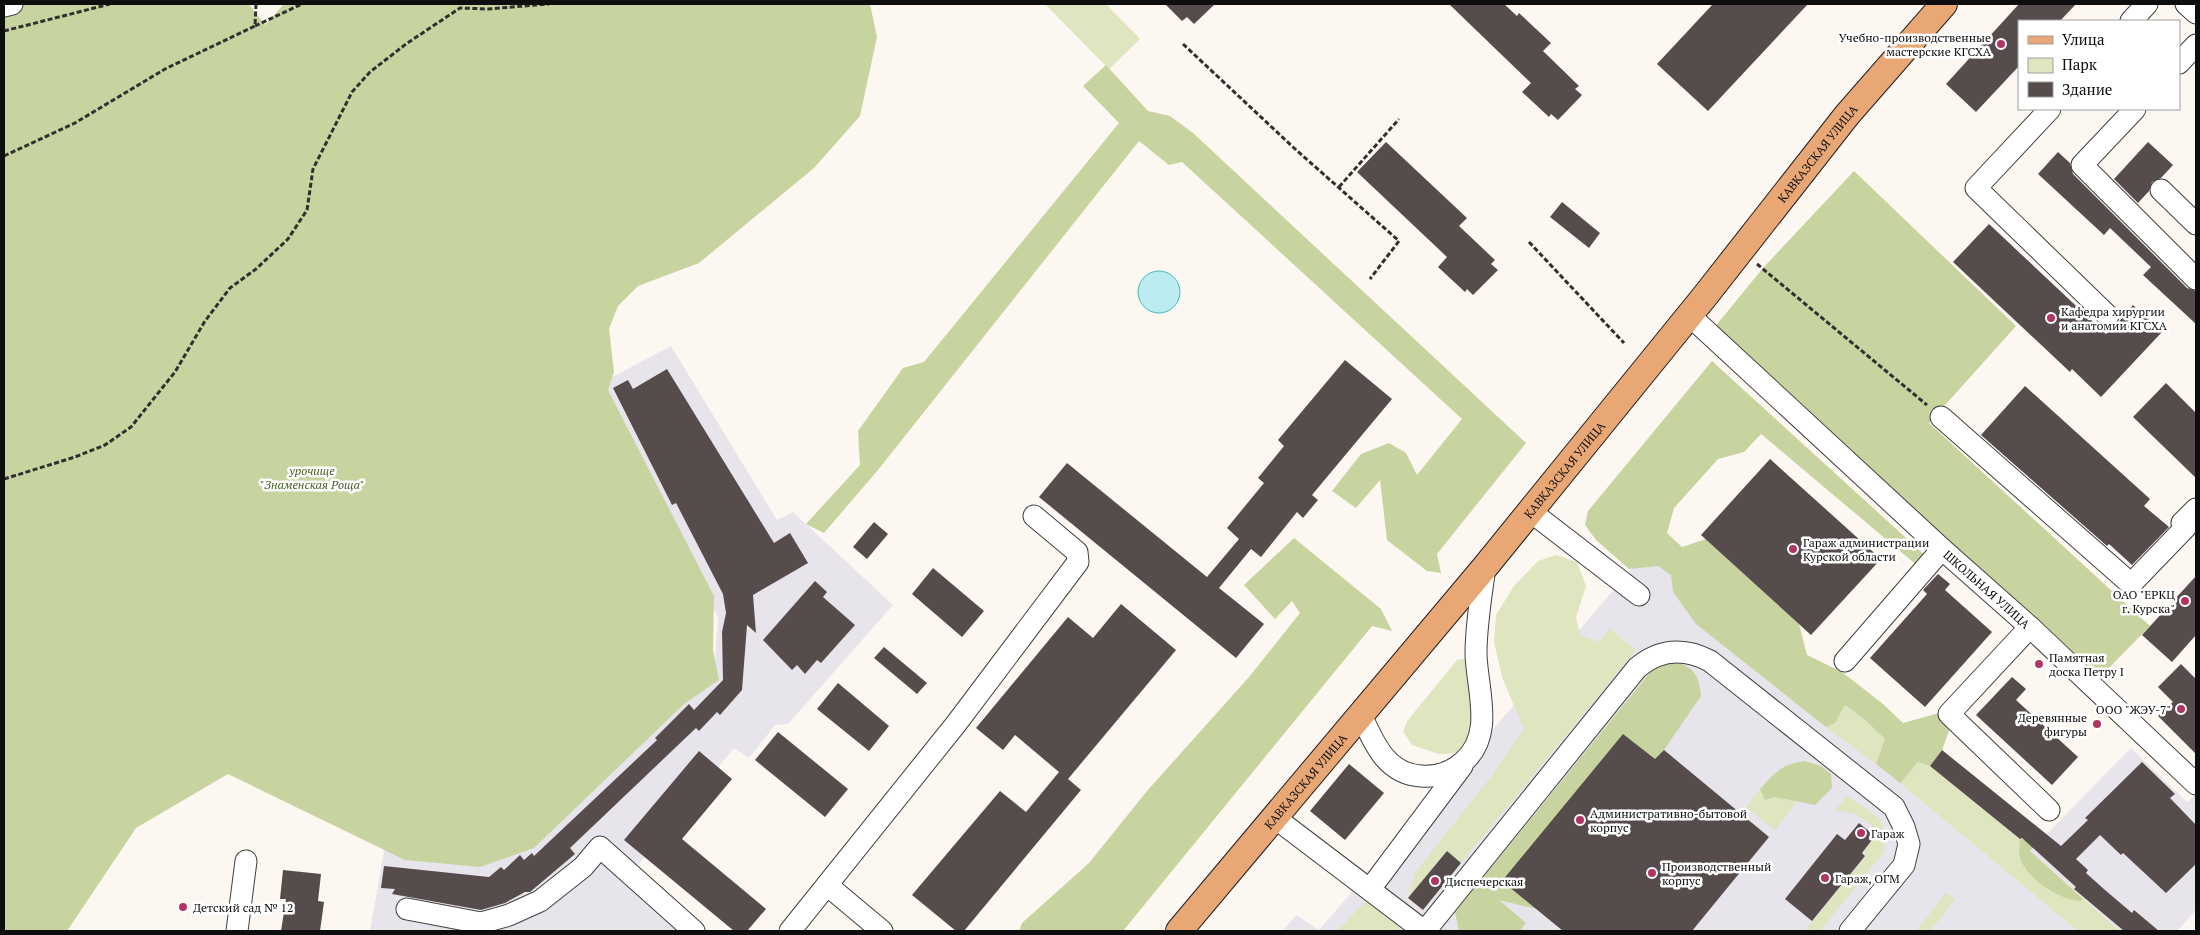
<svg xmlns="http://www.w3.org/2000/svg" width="2200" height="935" viewBox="0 0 2200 935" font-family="'PT Serif',serif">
<rect width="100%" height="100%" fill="#fdf7f1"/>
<!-- industrial -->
<g fill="#e8e4ec">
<polygon points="671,346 777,520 793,512 893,605 788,724 775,725 749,758 734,748 625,881 680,931 370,931 385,846 714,674 718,617 599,384"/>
<polygon points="1650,548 2110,931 1283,931 1296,915 1319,930"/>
<polygon points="2131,748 2187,802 2196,794 2196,910 2177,931 2120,931 2030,851"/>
</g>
<!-- green -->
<g fill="#dfe5be">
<polygon points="1045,4 1106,4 1140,39 1109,69"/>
<polygon points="1556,555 1577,562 1586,586 1576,617 1580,635 1599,642 1610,629 1636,650 1461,863 1447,851 1408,898 1415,873 1493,774 1524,729 1502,677 1494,642 1496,615 1514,586 1538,561"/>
<polygon points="1467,658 1480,681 1466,747 1456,753 1439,754 1412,745 1403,731 1408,720 1457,660"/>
<polygon points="1845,705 1865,720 1885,739 1876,764 1826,727 1835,723"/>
<polygon points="1918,762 1930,766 2020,839 2038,842 2030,851 2120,931 2078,931 1900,783"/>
<polygon points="1760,789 1765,800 1774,797 1797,802 1775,830 1746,807"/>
<path d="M1847,796L1879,818L1885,833L1884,852L1820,931H1805L1865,856V849L1875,837L1869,832L1873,826C1861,816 1851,812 1835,810Z"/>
<polygon points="1946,893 1955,900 1930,931 1916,931"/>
<polygon points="1366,901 1398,926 1399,931 1337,931"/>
</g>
<!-- forest -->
<g fill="#c8d49f">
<polygon points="4,4 249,4 265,25 284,4 870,4 877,37 860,116 814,168 699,263 638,286 618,306 609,329 614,372 608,390 714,596 713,650 719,680 684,704 534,848 480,867 405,860 228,774 136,828 67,931 4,931"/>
<polygon points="1106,65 1148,111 1170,116 1193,133 1526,443 1437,554 1441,573 1427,571 1387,540 1380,480 1356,508 1332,491 1361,454 1389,443 1406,453 1417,475 1462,419 1182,162 1169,165 1139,141 878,470 824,533 806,524 860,465 858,431 903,368 924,362 1119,123 1083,86"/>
<polygon points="1854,171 2016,326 1929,423 2150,626 2099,678 1709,334 1763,268"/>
<polygon points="1712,361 1928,558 1919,567 1761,434 1744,452 1718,459 1674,508 1667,533 1682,547 1706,539 1799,624 1807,655 1842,672 1883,704 1903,723 1939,713 1950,728 1942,750 1930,766 1918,762 1900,783 1876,764 1885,739 1865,720 1845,705 1835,723 1826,727 1696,624 1673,592 1671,575 1658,566 1629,569 1596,540 1585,525 1588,511"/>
<polygon points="1294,538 1381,609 1392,631 1372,626 1123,931 1019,931 1022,923 1089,863 1147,791 1249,677 1300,613 1292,601 1275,619 1244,585"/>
<path d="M1673,660C1694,668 1699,674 1701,696L1664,750L1537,909L1499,900L1526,923L1520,931H1459L1455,912L1653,669Z"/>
<path d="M1805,761L1821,766L1831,774L1832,788L1815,805L1774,797L1765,800L1760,789C1776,772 1780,765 1805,761Z"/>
<path d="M2020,839L2038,842L2030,851L2083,899L2081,901C2059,900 2033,882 2022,863C2018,856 2019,847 2020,839Z"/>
</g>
<!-- water -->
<circle fill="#bbedf0" stroke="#4ab7bf" cx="1159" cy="292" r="21"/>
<!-- building -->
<g fill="#564c4c">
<polygon points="1165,4 1215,4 1194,24 1187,17 1182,21"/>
<polygon points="1449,4 1504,4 1517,16 1519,13 1551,43 1543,51 1579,86 1575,89 1582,95 1558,120 1551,114 1549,117 1522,92 1531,83"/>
<polygon points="1713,4 1808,4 1708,111 1657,64"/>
<polygon points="2019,4 2076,4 2060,21 2019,21 2019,66 1976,112 1946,84"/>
<polygon points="1386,142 1467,218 1459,226 1495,260 1491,264 1498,270 1473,295 1467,289 1465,292 1438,267 1447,257 1357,172"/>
<polygon points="2148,142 2173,165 2161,178 2152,182 2149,191 2138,203 2114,179"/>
<polygon points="2058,152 2070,163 2073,174 2187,288 2196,291 2196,324 2143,275 2151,267 2110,228 2104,235 2038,174"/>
<polygon points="1562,202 1600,233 1589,248 1550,217"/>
<polygon points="1989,224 2106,334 2117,324 2133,305 2162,332 2101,397 2072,369 2070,372 1953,262"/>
<polygon points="1345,360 1392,399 1312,495 1318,500 1303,518 1297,512 1261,557 1251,549 1219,588 1264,624 1236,658 1039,497 1067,463 1207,577 1239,539 1227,528 1264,483 1258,478 1284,446 1278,440"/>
<polygon points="667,369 774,543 790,533 808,563 753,595 756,633 747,625 742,690 720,715 717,712 699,731 696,728 570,848 575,854 530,892 525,892 505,903 481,910 392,894 395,889 381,888 384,866 489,877 501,867 504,870 520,855 524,860 532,853 534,856 657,740 655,738 689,704 694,710 723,680 722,632 726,613 723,594 676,503 672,505 613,388 628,380 633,389"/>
<polygon points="2166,383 2196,413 2196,478 2133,417"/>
<polygon points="2025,386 2150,499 2144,506 2169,527 2132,565 2109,544 2107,546 1981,435"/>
<polygon points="1770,459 1881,559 1811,635 1701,535"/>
<polygon points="874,522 888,534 867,559 853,547"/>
<polygon points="933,568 984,611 962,637 912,594"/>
<polygon points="1938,574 1950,584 1945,590 1992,632 1925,707 1870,658 1927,594 1923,590"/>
<polygon points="2196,576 2196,635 2172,662 2142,635"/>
<polygon points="815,581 827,592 823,597 855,625 821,663 817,660 805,674 797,665 792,670 763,640"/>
<polygon points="1121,604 1176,650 1068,779 1081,790 964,931 956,931 912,895 1000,791 1026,812 1059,772 1015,735 1003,750 976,728 1068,617 1093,638"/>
<polygon points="884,647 927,683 917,694 874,658"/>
<polygon points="2181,664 2196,679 2196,754 2158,716 2173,702 2158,687"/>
<polygon points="2012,677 2026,689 2016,700 2078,757 2052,785 1976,715"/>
<polygon points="838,683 889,726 869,751 817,709"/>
<polygon points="778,732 848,789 825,817 755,760"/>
<polygon points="1623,734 1655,759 1664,750 1769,837 1692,931 1563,931 1502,881"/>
<polygon points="1942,750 2061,846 2088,820 2085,818 2142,762 2175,794 2170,798 2196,825 2196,864 2166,893 2123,853 2121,855 2100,835 2076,859 2088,870 2086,873 2105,890 2132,913 2134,910 2159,931 2124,931 2074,889 2076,887 2022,838 2020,839 1930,766"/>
<polygon points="699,751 732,779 682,839 766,909 747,931 734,931 624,840"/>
<polygon points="1349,764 1384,793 1345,840 1310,811"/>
<polygon points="1859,823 1875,836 1862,853 1865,856 1812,921 1785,899 1837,834 1845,840"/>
<polygon points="1447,851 1461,863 1423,910 1408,898"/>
<polygon points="283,870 321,874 318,901 324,902 320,931 281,931 286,899 280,899"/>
</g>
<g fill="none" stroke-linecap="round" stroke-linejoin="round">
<defs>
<g id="minor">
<polyline points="2186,4 2196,13"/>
<polyline points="4,6 12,4"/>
<polyline points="2131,21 2147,4"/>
<polyline points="2179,63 2196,45"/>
<polyline points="2050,109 1976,188 2108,316"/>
<polyline points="2135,109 2082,165 2196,279"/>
<polyline points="2161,190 2196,224"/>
<path id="s1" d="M1689,315L1942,549L2030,627L2196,784"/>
<polyline points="1941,417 2131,584 2186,527 2182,523 2196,509"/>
<polyline points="1530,511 1639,595"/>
<polyline points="2030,627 1949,714 2049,810"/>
<polyline points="1845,661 1942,549"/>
<path d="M1361,715C1374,743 1386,774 1421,776C1437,777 1451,773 1463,762C1495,735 1477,690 1476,654C1476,625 1481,596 1485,567"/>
<polyline points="1274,817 1424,931"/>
<polyline points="827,885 882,931"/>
<polyline points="1370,889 1462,766"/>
<polyline points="407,909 481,923 509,915 540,901 583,867 600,847 694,931"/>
<polyline points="237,931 246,861"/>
<polyline points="790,931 956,724 1078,562 1077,552 1034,516"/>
<path d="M1425,931L1637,668C1659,649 1684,647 1710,661L1894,807L1904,827L1909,844L1904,865L1850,931"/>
</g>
<g id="major">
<path id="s2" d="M1179,931L1485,567L1705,296L1847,115L1944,4"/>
</g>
</defs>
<!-- minor casing -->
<use href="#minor" stroke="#414141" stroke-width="23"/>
<!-- major casing -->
<use href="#major" stroke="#1f1f1f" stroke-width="28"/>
<!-- path -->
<g stroke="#303030" stroke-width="3" stroke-dasharray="5 2.5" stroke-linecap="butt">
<polyline points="255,26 302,4"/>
<polyline points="4,31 110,4"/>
<polyline points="1183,44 1294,148 1399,241 1370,279"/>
<polyline points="4,156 75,123 165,69 255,26 256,4"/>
<polyline points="1339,187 1399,119"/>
<polyline points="1529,242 1624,343"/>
<polyline points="1757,264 1927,405"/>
<polyline points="4,479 75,457 105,445 131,427 175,372 205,321 230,288 256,269 288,239 307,210 313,169 352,92 370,72 406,44 460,8 488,9 549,4"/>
</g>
<!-- minor -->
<use href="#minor" stroke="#fff" stroke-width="21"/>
<!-- major -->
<use href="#major" stroke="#e9a775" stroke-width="26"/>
</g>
<!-- markers -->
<g fill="#af3564" stroke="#fff" stroke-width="2">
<circle cx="2001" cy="44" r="5"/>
<circle cx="2051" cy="318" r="5"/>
<circle cx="1793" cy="549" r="5"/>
<circle cx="2185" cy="601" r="5"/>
<circle cx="2039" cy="664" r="5"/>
<circle cx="2181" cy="709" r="5"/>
<circle cx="2097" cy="724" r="5"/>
<circle cx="1580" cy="820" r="5"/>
<circle cx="1861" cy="833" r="5"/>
<circle cx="1652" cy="873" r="5"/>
<circle cx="1825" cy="878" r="5"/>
<circle cx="1435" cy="881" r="5"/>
<circle cx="183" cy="907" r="5"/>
</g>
<g text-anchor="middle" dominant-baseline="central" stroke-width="5" stroke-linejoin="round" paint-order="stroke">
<!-- poi labels -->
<g font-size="12" fill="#0e0e0e" stroke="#fff" text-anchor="start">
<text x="1991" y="37" text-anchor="end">Учебно-производственные<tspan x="1991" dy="14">мастерские КГСХА</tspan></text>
<text x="2061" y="311">Кафедра хирургии<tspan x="2061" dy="14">и анатомии КГСХА</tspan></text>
<text x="1803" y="542">Гараж администрации<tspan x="1803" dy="14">Курской области</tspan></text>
<text x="2175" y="594" text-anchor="end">ОАО "ЕРКЦ<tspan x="2175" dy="14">г. Курска"</tspan></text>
<text x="2049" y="657">Памятная<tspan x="2049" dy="14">доска Петру I</tspan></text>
<text x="2171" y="709" text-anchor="end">ООО "ЖЭУ-7"</text>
<text x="2087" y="717" text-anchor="end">Деревянные<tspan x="2087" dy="14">фигуры</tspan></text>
<text x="1590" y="813">Административно-бытовой<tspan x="1590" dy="14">корпус</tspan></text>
<text x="1871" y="833">Гараж</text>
<text x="1662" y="866">Производственный<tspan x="1662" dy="14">корпус</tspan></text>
<text x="1835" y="878">Гараж, ОГМ</text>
<text x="1445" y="881">Диспечерская</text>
<text x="193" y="907">Детский сад № 12</text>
</g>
<!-- street labels -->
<g font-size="12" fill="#0e0e0e" stroke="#fff">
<text stroke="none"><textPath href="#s2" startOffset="1006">КАВКАЗСКАЯ УЛИЦА</textPath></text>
<text stroke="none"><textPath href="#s2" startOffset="601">КАВКАЗСКАЯ УЛИЦА</textPath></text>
<text stroke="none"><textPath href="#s1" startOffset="405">ШКОЛЬНАЯ УЛИЦА</textPath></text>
<text stroke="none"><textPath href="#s2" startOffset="196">КАВКАЗСКАЯ УЛИЦА</textPath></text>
</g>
<!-- park labels -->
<g font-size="12" font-style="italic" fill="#455f25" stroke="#fff">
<text x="312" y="470">урочище<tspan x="312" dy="14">"Знаменская Роща"</tspan></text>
</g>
</g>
<!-- border -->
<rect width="2200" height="935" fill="none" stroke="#0e0e0e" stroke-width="10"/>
<!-- legend -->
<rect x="2018" y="20" width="162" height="90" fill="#ffffff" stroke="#9f9f9f"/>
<rect x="2028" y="36" width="25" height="8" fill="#e9a775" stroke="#9f9f9f"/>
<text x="2062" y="45" font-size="15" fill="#0e0e0e">Улица</text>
<rect x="2028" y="58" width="25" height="15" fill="#dfe5be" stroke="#9f9f9f"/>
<text x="2062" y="70" font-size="15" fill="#0e0e0e">Парк</text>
<rect x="2028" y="82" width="25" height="15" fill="#564c4c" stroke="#9f9f9f"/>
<text x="2062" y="95" font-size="15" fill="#0e0e0e">Здание</text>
</svg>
